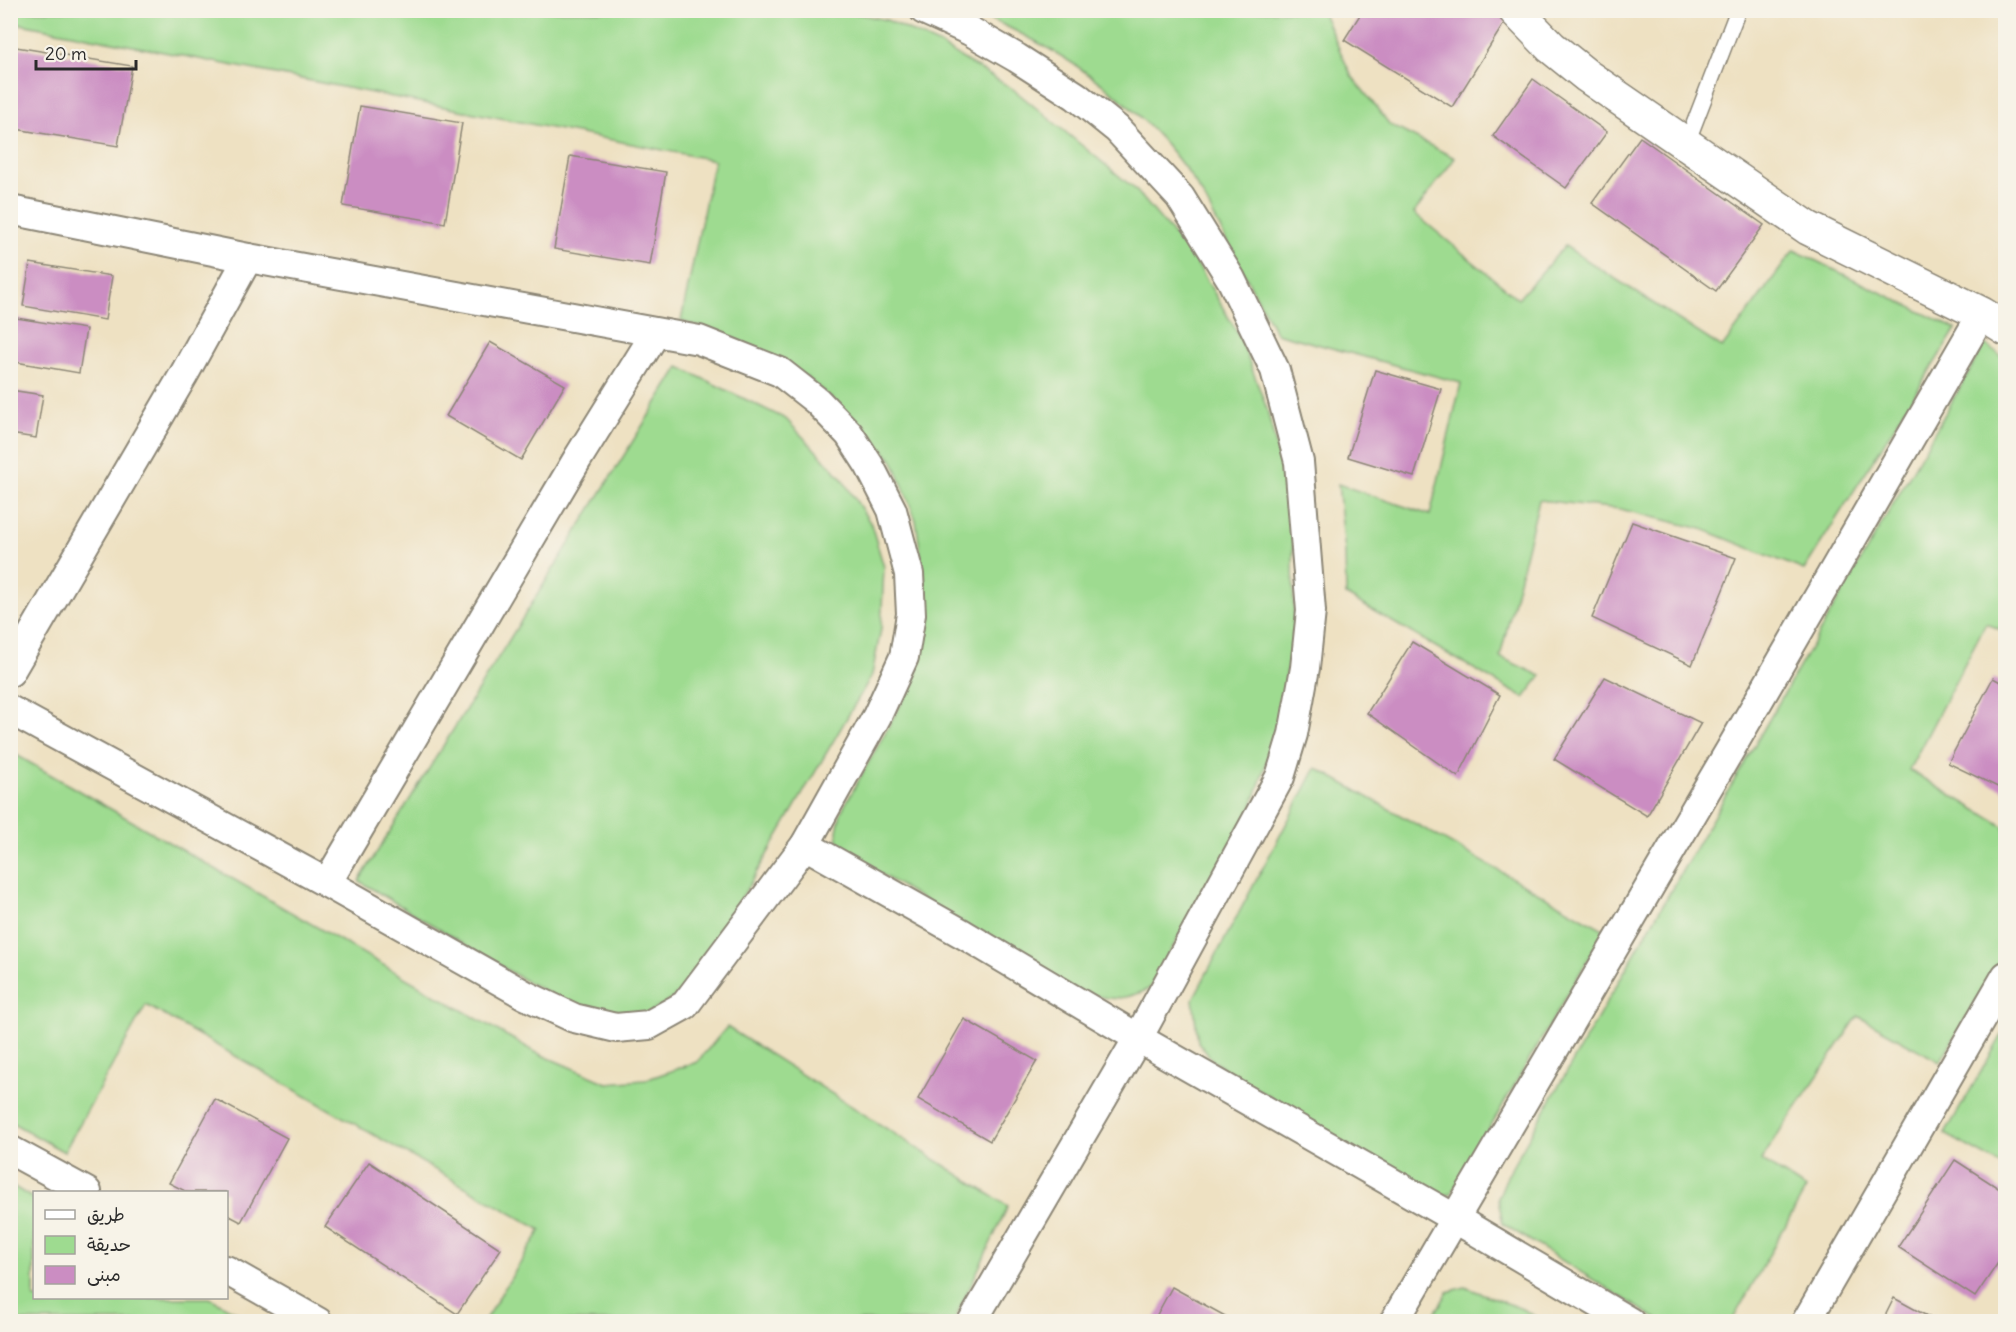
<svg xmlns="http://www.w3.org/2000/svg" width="2016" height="1332" viewBox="0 0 2016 1332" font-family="Delius,'Playpen Sans Arabic',sans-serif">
<rect width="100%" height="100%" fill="#f7f3e8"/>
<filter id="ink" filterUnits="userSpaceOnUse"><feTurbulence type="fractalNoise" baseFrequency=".0167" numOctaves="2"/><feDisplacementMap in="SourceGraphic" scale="12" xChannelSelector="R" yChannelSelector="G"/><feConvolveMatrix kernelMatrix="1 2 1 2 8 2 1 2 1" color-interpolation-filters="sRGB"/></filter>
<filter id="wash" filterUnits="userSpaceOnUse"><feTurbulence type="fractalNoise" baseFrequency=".008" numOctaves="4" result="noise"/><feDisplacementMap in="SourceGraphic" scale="24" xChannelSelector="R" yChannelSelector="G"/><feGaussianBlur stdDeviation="1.35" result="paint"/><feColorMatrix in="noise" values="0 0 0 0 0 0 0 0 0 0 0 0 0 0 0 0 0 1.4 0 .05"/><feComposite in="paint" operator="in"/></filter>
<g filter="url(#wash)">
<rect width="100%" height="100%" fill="#eee1c2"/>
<!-- green -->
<g fill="#9edb90" stroke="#64835e" stroke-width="1.5">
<path d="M10,11H844L887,20L940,45L1013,89L1135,189L1195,260L1240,337L1267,409L1286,487L1293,547L1294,630L1277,731L1250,812L1149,989C1114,1005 1102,998 1068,987L839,849L837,831L841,812L915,679L922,644L925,588L916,520L893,461L854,418L806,377L731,337L681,321L714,160L11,22Z"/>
<path d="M971,11H1322L1351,75L1390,125L1455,158L1414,213L1518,299L1565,246L1722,348L1794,250L1956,329L1804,570L1702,529L1620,509L1539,500L1500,657L1541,676L1524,698L1346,595L1345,551L1338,484L1430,515L1461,383L1276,333C1259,301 1241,269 1224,236C1216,221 1209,206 1201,192C1147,105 1065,49 971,11Z"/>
<polygon points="1985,344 2005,359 2005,632 1986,623 1909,770 2005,827 2005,951 1940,1062 1858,1016 1761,1160 1806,1189 1732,1321 1660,1321 1503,1224 1498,1198 1508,1174"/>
<polygon points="679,367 786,419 841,477 871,524 884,567 881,629 872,675 696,976 672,999 649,1013 588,1014 524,980 359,881"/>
<polygon points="11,752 537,1053 607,1083 645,1080 697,1062 727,1027 1008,1206 954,1321 484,1321 541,1230 146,1005 64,1152 11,1122"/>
<polygon points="1316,768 1605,930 1451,1194 1437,1197 1423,1193 1213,1061 1198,1042 1193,999"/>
<polygon points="2005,1030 2005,1167 1945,1134"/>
<polygon points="11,1185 34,1199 34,1298 210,1298 252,1321 11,1321"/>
<polygon points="1465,1287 1522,1309 1543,1321 1430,1321 1448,1292"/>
</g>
<g id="blocks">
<!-- building -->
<g fill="#cb8dc2">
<polygon points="1363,10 1497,10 1508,17 1452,107 1344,40"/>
<polygon points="10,46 132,66 118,146 10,128"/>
<polygon points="1533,79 1607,132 1566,188 1493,136"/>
<polygon points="360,106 462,123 445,223 343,206"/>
<polygon points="1640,137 1764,225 1716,291 1592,203"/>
<polygon points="570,156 666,172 650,265 554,249"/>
<polygon points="30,263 112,276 105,320 23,306"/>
<polygon points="10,317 86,329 79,373 10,361"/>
<polygon points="490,342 565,385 521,460 446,416"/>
<polygon points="1375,370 1441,389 1414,477 1348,457"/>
<polygon points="10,390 43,395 36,438 10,434"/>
<polygon points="1632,522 1736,558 1692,665 1592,618"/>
<polygon points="1412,642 1500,695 1458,777 1367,713"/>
<polygon points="1605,677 1701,723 1647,816 1554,759"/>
<polygon points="1993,678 2006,685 2006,791 1948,763"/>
<polygon points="964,1019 1037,1061 990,1141 918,1099"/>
<polygon points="215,1099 287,1138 241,1222 226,1214 226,1192 187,1192 169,1183"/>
<polygon points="1955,1160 2006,1193 2006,1251 1975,1297 1898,1247"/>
<polygon points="369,1162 501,1249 457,1314 325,1227"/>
<polygon points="1172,1287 1236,1322 1153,1322"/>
<polygon points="1894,1298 1938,1322 1882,1322"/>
</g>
</g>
</g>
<g filter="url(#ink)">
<use href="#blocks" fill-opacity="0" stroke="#8c8676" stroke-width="1.5"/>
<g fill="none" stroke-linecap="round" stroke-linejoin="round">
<defs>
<polyline id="service" points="1686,145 1738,10"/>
<g id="minor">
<polyline points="924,10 970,31 1017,58 1076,96 1117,129 1180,197 1231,279 1275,370 1299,462 1311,611 1305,668 1293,734 1280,777 1138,1038 972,1322"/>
<polyline points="10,210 248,258 699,340 780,372 817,401 849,434 869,465 892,510 909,574 911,614 904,657 877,716 805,845 685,1005 649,1025 616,1028 574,1018 525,995 327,883 10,710"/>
<polyline points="10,672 183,376 248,258"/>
<polyline points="805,845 963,934 1138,1038 1454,1218 1630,1322"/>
<polyline points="327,883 578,458 655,334"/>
<polyline points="10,1150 87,1192"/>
<polyline points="226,1270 318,1322"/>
<polyline points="1394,1322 1730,750 1982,314"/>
<polyline points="1806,1322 2006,976"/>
</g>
<polyline id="tertiary" points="1515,10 1551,47 1587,76 1808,228 1982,314 2006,329"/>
</defs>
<!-- service casing -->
<use href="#service" stroke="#8c8676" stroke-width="18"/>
<!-- minor casing -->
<use href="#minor" stroke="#8c8676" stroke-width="32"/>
<!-- tertiary casing -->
<use href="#tertiary" stroke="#8c8676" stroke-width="36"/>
<!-- service -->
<use href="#service" stroke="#fff" stroke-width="15"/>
<!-- minor -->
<use href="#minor" stroke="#fff" stroke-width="28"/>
<!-- tertiary -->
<use href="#tertiary" stroke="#fff" stroke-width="33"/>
</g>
</g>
<!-- margin -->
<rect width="2016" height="1332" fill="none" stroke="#f7f3e8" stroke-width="36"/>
<!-- legend -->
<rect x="33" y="1191" width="195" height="108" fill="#f7f3e8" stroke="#a5a39c" stroke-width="1.5"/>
<rect x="45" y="1210" width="30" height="9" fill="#ffffff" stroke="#a5a39c" stroke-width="1.5"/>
<text x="87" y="1221" font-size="18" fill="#2b2b2b">طريق</text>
<rect x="45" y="1236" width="30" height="18" fill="#9edb90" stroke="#a5a39c" stroke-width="1.5"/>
<text x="87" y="1251" font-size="18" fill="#2b2b2b">حديقة</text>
<rect x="45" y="1266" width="30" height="18" fill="#cb8dc2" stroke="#a5a39c" stroke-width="1.5"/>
<text x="87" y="1281" font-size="18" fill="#2b2b2b">مبنى</text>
<!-- scale -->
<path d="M36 60v9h100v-9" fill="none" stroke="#2b2b2b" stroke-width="3"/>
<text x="45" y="60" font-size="18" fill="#2b2b2b" stroke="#f7f3e8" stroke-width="4.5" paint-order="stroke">20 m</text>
</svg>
